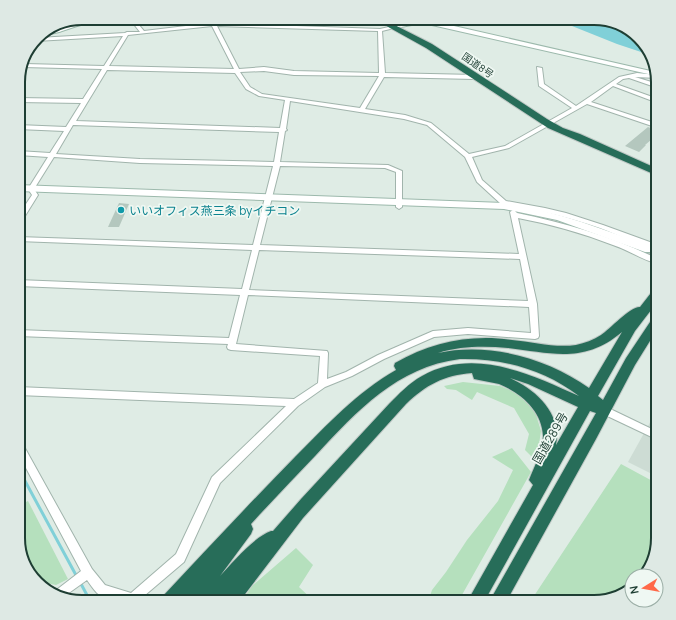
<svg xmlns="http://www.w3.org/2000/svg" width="676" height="620" viewBox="0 0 676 620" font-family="Manrope,'Noto Sans JP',sans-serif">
<rect width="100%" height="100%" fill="#dfece5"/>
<!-- built -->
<polygon fill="#cddcd4" points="658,408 658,477 628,462"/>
<!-- green -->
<g fill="#b5e0bd">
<polygon points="463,382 500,386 517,393 534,408 541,431 538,451 533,458 525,450 529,434 514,408 477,392 472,400 456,390 447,389 444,386"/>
<polygon points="512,448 531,472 458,602 428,602 432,590 446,572 467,540 498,501 513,470 492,457"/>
<polygon points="621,464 658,484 658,538 642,576 632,576 632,587 598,602 530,602"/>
<polygon points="28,501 68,579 56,585 36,581 18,542 18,506"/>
<polygon points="296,548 313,565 299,587 315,602 241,602 252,586"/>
</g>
<!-- water -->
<polygon fill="#80d0d8" points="552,18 598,18 639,37 647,54 617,44"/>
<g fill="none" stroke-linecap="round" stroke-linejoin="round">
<!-- stream -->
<g stroke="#80d0d8" stroke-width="3">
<polyline points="18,468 77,577"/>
<polyline points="80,582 88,597 97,602"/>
</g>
</g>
<!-- building -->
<g fill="#b4c7be">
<polygon points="648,127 658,131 658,134 645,145 646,145 639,152 625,146"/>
<polygon points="119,203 129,204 119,227 108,227"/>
</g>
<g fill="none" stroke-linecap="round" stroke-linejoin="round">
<!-- secondary-tunnel -->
<polyline stroke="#b8c9c1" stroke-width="11" stroke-dasharray="11 5.5" stroke-linecap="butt" points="649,250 658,254"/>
<defs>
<g id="street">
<polygon points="96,18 106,18 93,21 91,20"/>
<path d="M129,18H133L144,31L211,23L207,18H212L215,23L380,29L402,24V26L382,31L385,73L475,75L478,77L475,79L384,77L365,109L405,115L431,123L469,154L505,146L572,108L539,86L537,67L542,68L544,84L576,106L619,77L637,73L657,75L658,78L635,77L658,84V88L629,78L623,79L616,84L658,99V103L613,86L591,102L658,124V128L587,104L509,148L472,157L482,180L506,201L545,208L566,213L603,225L658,245V250C638,245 619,235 600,228C570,217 539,210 507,205L506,207H502L501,204L477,182L465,157L427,125L404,119L290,101L286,129L287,130L285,131L280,162L388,165L402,171V207L399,209L396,207V172L385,168L280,166L260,245L519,254L510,212L513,210L515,211L517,213C566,223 613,237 658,259V264C643,260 628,250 613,245C582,233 550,224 518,218L537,304L539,336L538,338L535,339L468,334L434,337L384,359L352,376L325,387L298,406L220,483L184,562L144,596L148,598L150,602C136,602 107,602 97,593C93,589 90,584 87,580L66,595L55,591L81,571L18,453V440L21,441L92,569L105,585L131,593L176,554L212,477L286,406L18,395V387L294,399L318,383L320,356L231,350L228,349L227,347L228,344L18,336V330L229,338L240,295L18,286V280L242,289L252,250L18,241V237L253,245L273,166L140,163L54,157L34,189L38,195L20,224H18V216L32,195L28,189L48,157L18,155V151L50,153L64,131L18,129V125L66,127L81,103L18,102V98L83,99L102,69L23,67L25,64L104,66L123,36L36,41L37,38L125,33L127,32H140ZM212,26L234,69L109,66L128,35ZM217,26L378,31L379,73L294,71L264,67L239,69ZM107,70L235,73L246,89L259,96L285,100L280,128L76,121ZM264,71L294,75L379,76L360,108L262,94L250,87L240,72ZM73,125L279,132L274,162L140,159L56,154ZM259,250L520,259L528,301L249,290ZM248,295L529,307L531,333L468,328L433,331L378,355L346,372L327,379L328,353L327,351L236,344Z"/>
<polygon points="67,24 66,28 59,32 55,31 55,29"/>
<polygon points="604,406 658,432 658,440 601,413 599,410 601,407"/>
</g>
<g id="secondary">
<polygon points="91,18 101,18 59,32 38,37 40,34"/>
<polygon points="417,20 432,21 655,72 657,76 432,25 417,24 401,27 398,25"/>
<path d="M18,185L504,203C556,211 604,229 653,248L654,250L653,252H645L557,220L504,209L18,191Z"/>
</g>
<g id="highway">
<polygon points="372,18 381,18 432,44 547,119 563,128 580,134 658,169 658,176 548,128 426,48"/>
<path d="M658,288V301L635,331L598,396L603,400L626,358L654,316L658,315V328L635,365L596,439L506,602H489L596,413L590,411L484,602H467L533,485L529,480C534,467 543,451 543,436C542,411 521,393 499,384C491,382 482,381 474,379L472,373C444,375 426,385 406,404L303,518L239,602H221L222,600L219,602H183L184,598L180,602H161L163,596C207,549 250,503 295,457C327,425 357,392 396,370L394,366L395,363C432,342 471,334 512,340C533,342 555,348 576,345C585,343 593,340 601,335C610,329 631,306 640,307L654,289ZM622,332L589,388C547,358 489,342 438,353C461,346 484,346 508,348C552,353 584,364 622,332ZM460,359C503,358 545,370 579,396C530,374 474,347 422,376C409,383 399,394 389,404L301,499L273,531H271C254,537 232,563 220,576L251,534L253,529L251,524C272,501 294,478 316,455C357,411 397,367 460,359ZM510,378L528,384L578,407L556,445C562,413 536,390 510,378Z"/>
</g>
</defs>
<!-- street casing -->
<use href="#street" stroke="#a1b4ac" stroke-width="2"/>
<!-- secondary casing -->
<use href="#secondary" stroke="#9cb9ac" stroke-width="2"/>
<!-- highway casing -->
<use href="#highway" stroke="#c0c9c6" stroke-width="2"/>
<!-- street -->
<use href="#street" fill="#fff" fill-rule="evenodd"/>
<!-- secondary -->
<use href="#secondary" fill="#fff" fill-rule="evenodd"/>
<!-- highway -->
<use href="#highway" fill="#276d59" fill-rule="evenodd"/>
</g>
<!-- markers -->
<circle fill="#0f9aa8" stroke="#eff8f3" stroke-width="1.5" cx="121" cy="210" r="4"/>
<g text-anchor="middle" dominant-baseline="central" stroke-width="3.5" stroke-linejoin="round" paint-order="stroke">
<!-- far-street labels -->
<g font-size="10" fill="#1e3e33" stroke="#eff8f3">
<text transform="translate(478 65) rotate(35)">国道8号</text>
</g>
<!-- culture labels -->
<g font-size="12" fill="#0d838f" stroke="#eff8f3" text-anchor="start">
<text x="129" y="210">いいオフィス燕三条 byイチコン</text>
</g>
<!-- street labels -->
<g font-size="12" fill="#1e3e33" stroke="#eff8f3">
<text transform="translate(550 438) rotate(-60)">国道289号</text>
</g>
</g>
<!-- crop -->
<path d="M0 0H676V620H0ZM82 25H594A57 57 0 0 1 651 82V538A57 57 0 0 1 594 595H82A57 57 0 0 1 25 538V82A57 57 0 0 1 82 25Z" fill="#dee9e4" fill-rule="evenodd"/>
<path fill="none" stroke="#1e3e33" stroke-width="2" d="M82 25H594A57 57 0 0 1 651 82V538A57 57 0 0 1 594 595H82A57 57 0 0 1 25 538V82A57 57 0 0 1 82 25Z"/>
<!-- north arrow -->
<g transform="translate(644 588) rotate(259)"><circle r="19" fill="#eff8f3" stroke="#9baea6"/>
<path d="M0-3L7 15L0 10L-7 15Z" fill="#ff6949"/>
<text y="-6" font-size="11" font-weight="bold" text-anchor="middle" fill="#1e3e33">N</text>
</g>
</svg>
